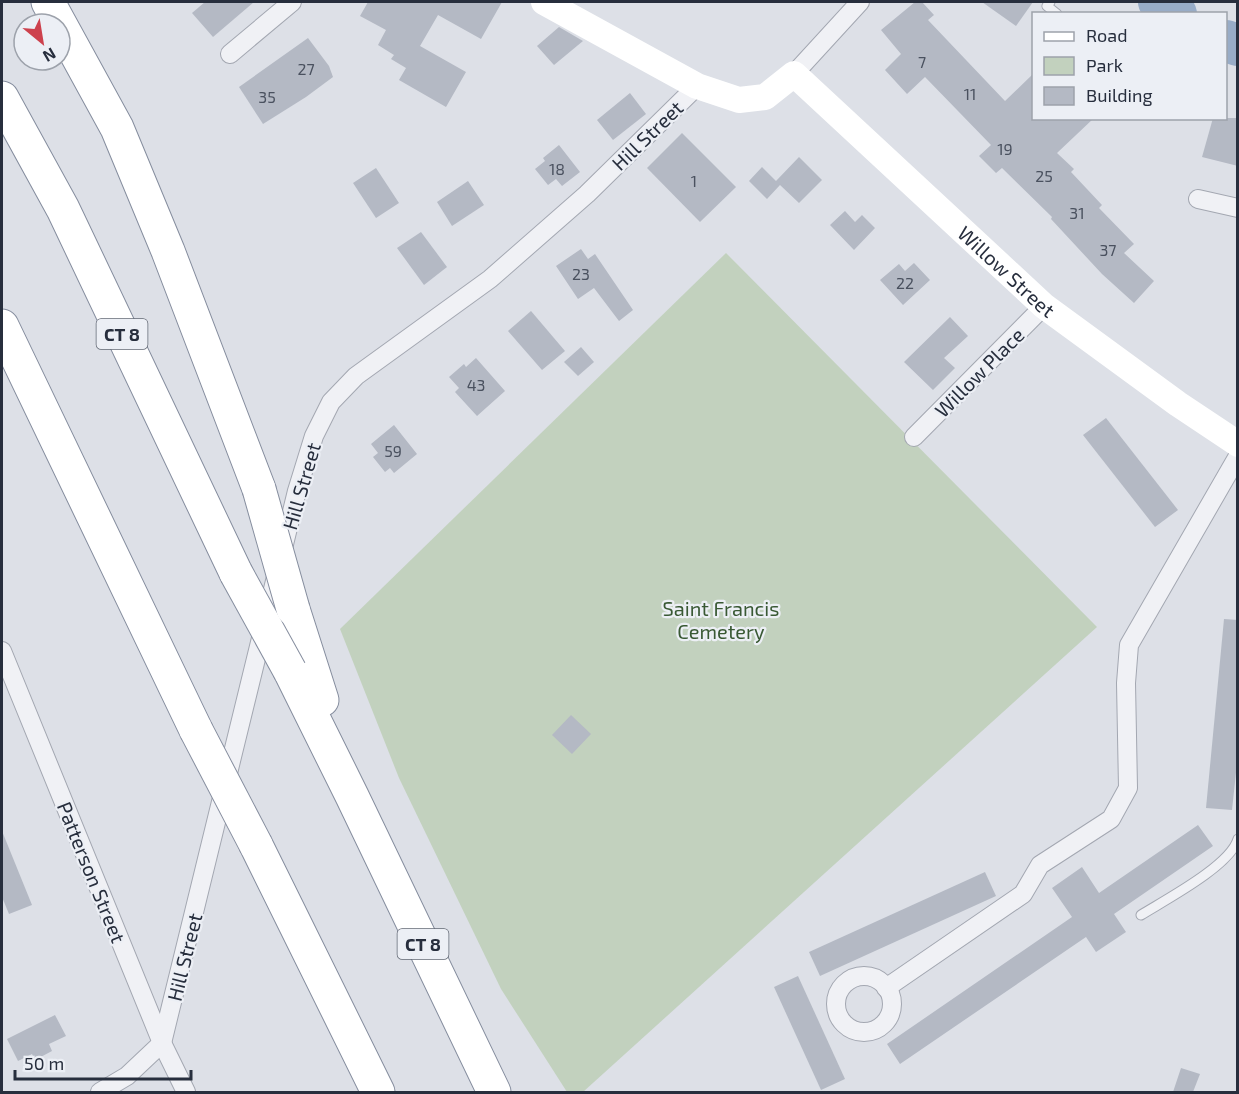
<svg xmlns="http://www.w3.org/2000/svg" width="1239" height="1094" viewBox="0 0 1239 1094" font-family="'Exo 2',sans-serif">
<rect width="100%" height="100%" fill="#dde0e7"/>
<!-- green -->
<polygon fill="#c2d1be" points="726,253 1097,627 583,1092 567,1092 501,989 399,778 340,629"/>
<g fill="none" stroke-linecap="round" stroke-linejoin="round">
<!-- river -->
<g stroke="#98acc7" stroke-width="42">
<polyline points="1159,2 1176,14"/>
<polyline points="1226,41 1238,45"/>
</g>
</g>
<!-- building -->
<g fill="#b4b9c4">
<polygon points="205,2 254,2 213,37 192,13"/>
<polygon points="368,2 502,2 481,39 438,15 420,46 466,72 446,107 399,80 406,68 391,59 394,55 378,45 386,30 360,16"/>
<polygon points="915,2 922,2 934,15 928,20 1005,101 1034,73 1034,118 1094,118 1057,153 1074,169 1071,172 1102,205 1099,208 1134,244 1124,253 1154,281 1134,303 1102,274 1051,219 1052,217 1002,168 996,173 979,156 991,145 925,77 907,94 885,70 901,54 881,30"/>
<polygon points="982,2 1033,2 1016,26"/>
<polygon points="559,27 583,41 554,65 537,46"/>
<polygon points="308,38 329,66 333,77 306,97 263,124 239,87"/>
<polygon points="630,93 646,114 613,140 597,120"/>
<polygon points="1213,118 1238,118 1238,166 1202,157"/>
<polygon points="682,133 736,187 700,222 647,168"/>
<polygon points="559,145 580,172 562,186 556,179 548,185 535,169 545,161 543,158"/>
<polygon points="799,157 822,180 799,203 780,185 767,199 749,181 762,167 776,181"/>
<polygon points="376,168 399,203 376,218 353,183"/>
<polygon points="468,181 484,205 452,226 437,202"/>
<polygon points="845,211 855,222 862,215 875,228 854,250 830,225"/>
<polygon points="421,232 447,267 424,285 397,248"/>
<polygon points="581,249 588,259 595,254 633,310 619,321 594,288 578,299 556,266"/>
<polygon points="914,263 930,280 903,305 880,280 899,264 905,271"/>
<polygon points="531,311 565,351 542,370 508,331"/>
<polygon points="950,317 968,336 944,358 955,368 933,390 904,362"/>
<polygon points="581,347 594,362 578,376 564,362"/>
<polygon points="476,358 505,391 477,416 455,392 459,388 449,377 464,364 466,367"/>
<polygon points="1106,418 1178,510 1155,527 1083,435"/>
<polygon points="394,425 417,454 394,473 390,468 385,472 373,457 378,453 371,444"/>
<polygon points="1224,619 1238,620 1238,754 1232,810 1206,808"/>
<polygon points="571,715 591,734 572,754 552,735"/>
<polygon points="1198,825 1213,846 1114,914 1126,932 1096,952 1086,937 900,1064 887,1044 1072,917 1052,888 1082,867 1099,893"/>
<polygon points="2,831 32,905 9,914 2,897"/>
<polygon points="985,872 996,896 820,976 809,952"/>
<polygon points="798,976 845,1079 821,1090 774,987"/>
<polygon points="55,1015 66,1036 49,1044 52,1051 35,1060 32,1054 18,1061 7,1039"/>
<polygon points="1181,1068 1200,1074 1193,1092 1173,1092"/>
</g>
<g fill="none" stroke-linecap="round" stroke-linejoin="round">
<defs>
<g id="service">
<polyline points="1050,2 1047,6 1057,14"/>
<path d="M1141,915C1165,900 1230,866 1238,839"/>
</g>
<g id="minor">
<polyline points="230,54 292,2"/>
<polyline points="794,74 860,2"/>
<polyline points="1198,199 1238,208"/>
<polyline points="914,437 1044,306"/>
<polyline points="2,651 162,1043 186,1092"/>
<circle cx="864" cy="1004" r="28"/>
<polyline points="886,988 1023,894 1040,865 1111,819 1128,788 1126,683 1129,645 1238,456"/>
<polyline points="100,1092 127,1076 162,1043 297,491 314,436 331,402 356,376 490,279 587,194 697,86"/>
</g>
<g id="motorway">
<polyline points="48,2 117,128 168,251 259,489"/>
<polyline points="2,98 63,209 236,573"/>
<polyline points="2,326 196,730"/>
<polyline points="293,609 322,700"/>
<polyline points="290,671 352,796 494,1092"/>
<polyline points="256,845 378,1092"/>
</g>
</defs>
<!-- service casing -->
<use href="#service" stroke="#a3a7b1" stroke-width="11"/>
<!-- minor casing -->
<use href="#minor" stroke="#a3a7b1" stroke-width="20"/>
<!-- motorway casing -->
<use href="#motorway" stroke="#858d9e" stroke-width="35"/>
<!-- service -->
<use href="#service" stroke="#f0f1f5" stroke-width="9"/>
<!-- minor -->
<use href="#minor" stroke="#f0f1f5" stroke-width="18"/>
<!-- secondary -->
<path stroke="#fff" stroke-width="26" id="s1" d="M544,2L697,86L739,100L765,97L794,74L1044,306L1178,404L1238,444"/>
<!-- motorway -->
<use href="#motorway" stroke="#fff" stroke-width="33"/>
<defs>
<g id="motorway-bridge">
<polyline points="259,489 293,609"/>
<polyline points="236,573 290,671"/>
<polyline points="196,730 256,845"/>
</g>
</defs>
<!-- motorway-bridge casing -->
<use href="#motorway-bridge" stroke="#858d9e" stroke-width="35" stroke-linecap="butt"/>
<!-- motorway-bridge -->
<use href="#motorway-bridge" stroke="#fff" stroke-width="33"/>
</g>
<g text-anchor="middle" dominant-baseline="central" stroke-width="4.5" stroke-linejoin="round" paint-order="stroke">
<!-- number labels -->
<g font-size="16" fill="#4a515f">
<text x="922" y="61">7</text>
<text x="306" y="68">27</text>
<text x="970" y="93">11</text>
<text x="267" y="96">35</text>
<text x="1005" y="148">19</text>
<text x="557" y="168">18</text>
<text x="1044" y="175">25</text>
<text x="694" y="180">1</text>
<text x="1077" y="212">31</text>
<text x="1108" y="249">37</text>
<text x="581" y="273">23</text>
<text x="905" y="282">22</text>
<text x="476" y="384">43</text>
<text x="393" y="450">59</text>
</g>
<!-- shield labels -->
<g fill="#eceff5" stroke="#626874" stroke-width="1.5">
<rect x="96.5" y="319" width="51" height="30" rx="4.5"/>
<rect x="397.5" y="929" width="51" height="30" rx="4.5"/>
</g>
<g font-size="18" font-weight="bold" fill="#272e3d">
<text x="122" y="334">CT 8</text>
<text x="423" y="944">CT 8</text>
</g>
<!-- street labels -->
<g font-size="20" fill="#272e3d" stroke="#eceff5">
<text transform="translate(647 135) rotate(-44)">Hill Street</text>
<text stroke="none"><textPath href="#s1" startOffset="572">Willow Street</textPath></text>
<text transform="translate(979 372) rotate(-45)">Willow Place</text>
<text transform="translate(301 486) rotate(-74)">Hill Street</text>
<text transform="translate(92 872) rotate(68)">Patterson Street</text>
<text transform="translate(184 957) rotate(-76)">Hill Street</text>
</g>
<!-- park labels -->
<g font-size="20" fill="#395934" stroke="#eceff5">
<text x="721" y="608">Saint Francis<tspan x="721" dy="23">Cemetery</tspan></text>
</g>
</g>
<!-- border -->
<rect width="1239" height="1094" fill="none" stroke="#272e3d" stroke-width="6"/>
<!-- legend -->
<rect x="1032" y="12" width="195" height="108" fill="#eceff5" stroke="#9da2ab" stroke-width="1.5"/>
<rect x="1044" y="32" width="30" height="9" fill="#ffffff" stroke="#9da2ab" stroke-width="1.5"/>
<text x="1086" y="42" font-size="18" fill="#272e3d">Road</text>
<rect x="1044" y="57" width="30" height="18" fill="#c2d1be" stroke="#9da2ab" stroke-width="1.5"/>
<text x="1086" y="72" font-size="18" fill="#272e3d">Park</text>
<rect x="1044" y="87" width="30" height="18" fill="#b4b9c4" stroke="#9da2ab" stroke-width="1.5"/>
<text x="1086" y="102" font-size="18" fill="#272e3d">Building</text>
<!-- north arrow -->
<g transform="translate(42 42) rotate(150)"><circle r="28" fill="#eceff5" stroke="#9da2ab" stroke-width="1.5"/>
<path d="M0-4.5L10 22L0 15L-10 22Z" fill="#cd414d"/>
<text y="-9" font-size="16" font-weight="bold" text-anchor="middle" fill="#272e3d">N</text>
</g>
<!-- scale -->
<path d="M15 1070v9h176v-9" fill="none" stroke="#272e3d" stroke-width="3"/>
<text x="24" y="1070" font-size="18" fill="#272e3d" stroke="#eceff5" stroke-width="4.5" paint-order="stroke">50 m</text>
</svg>
